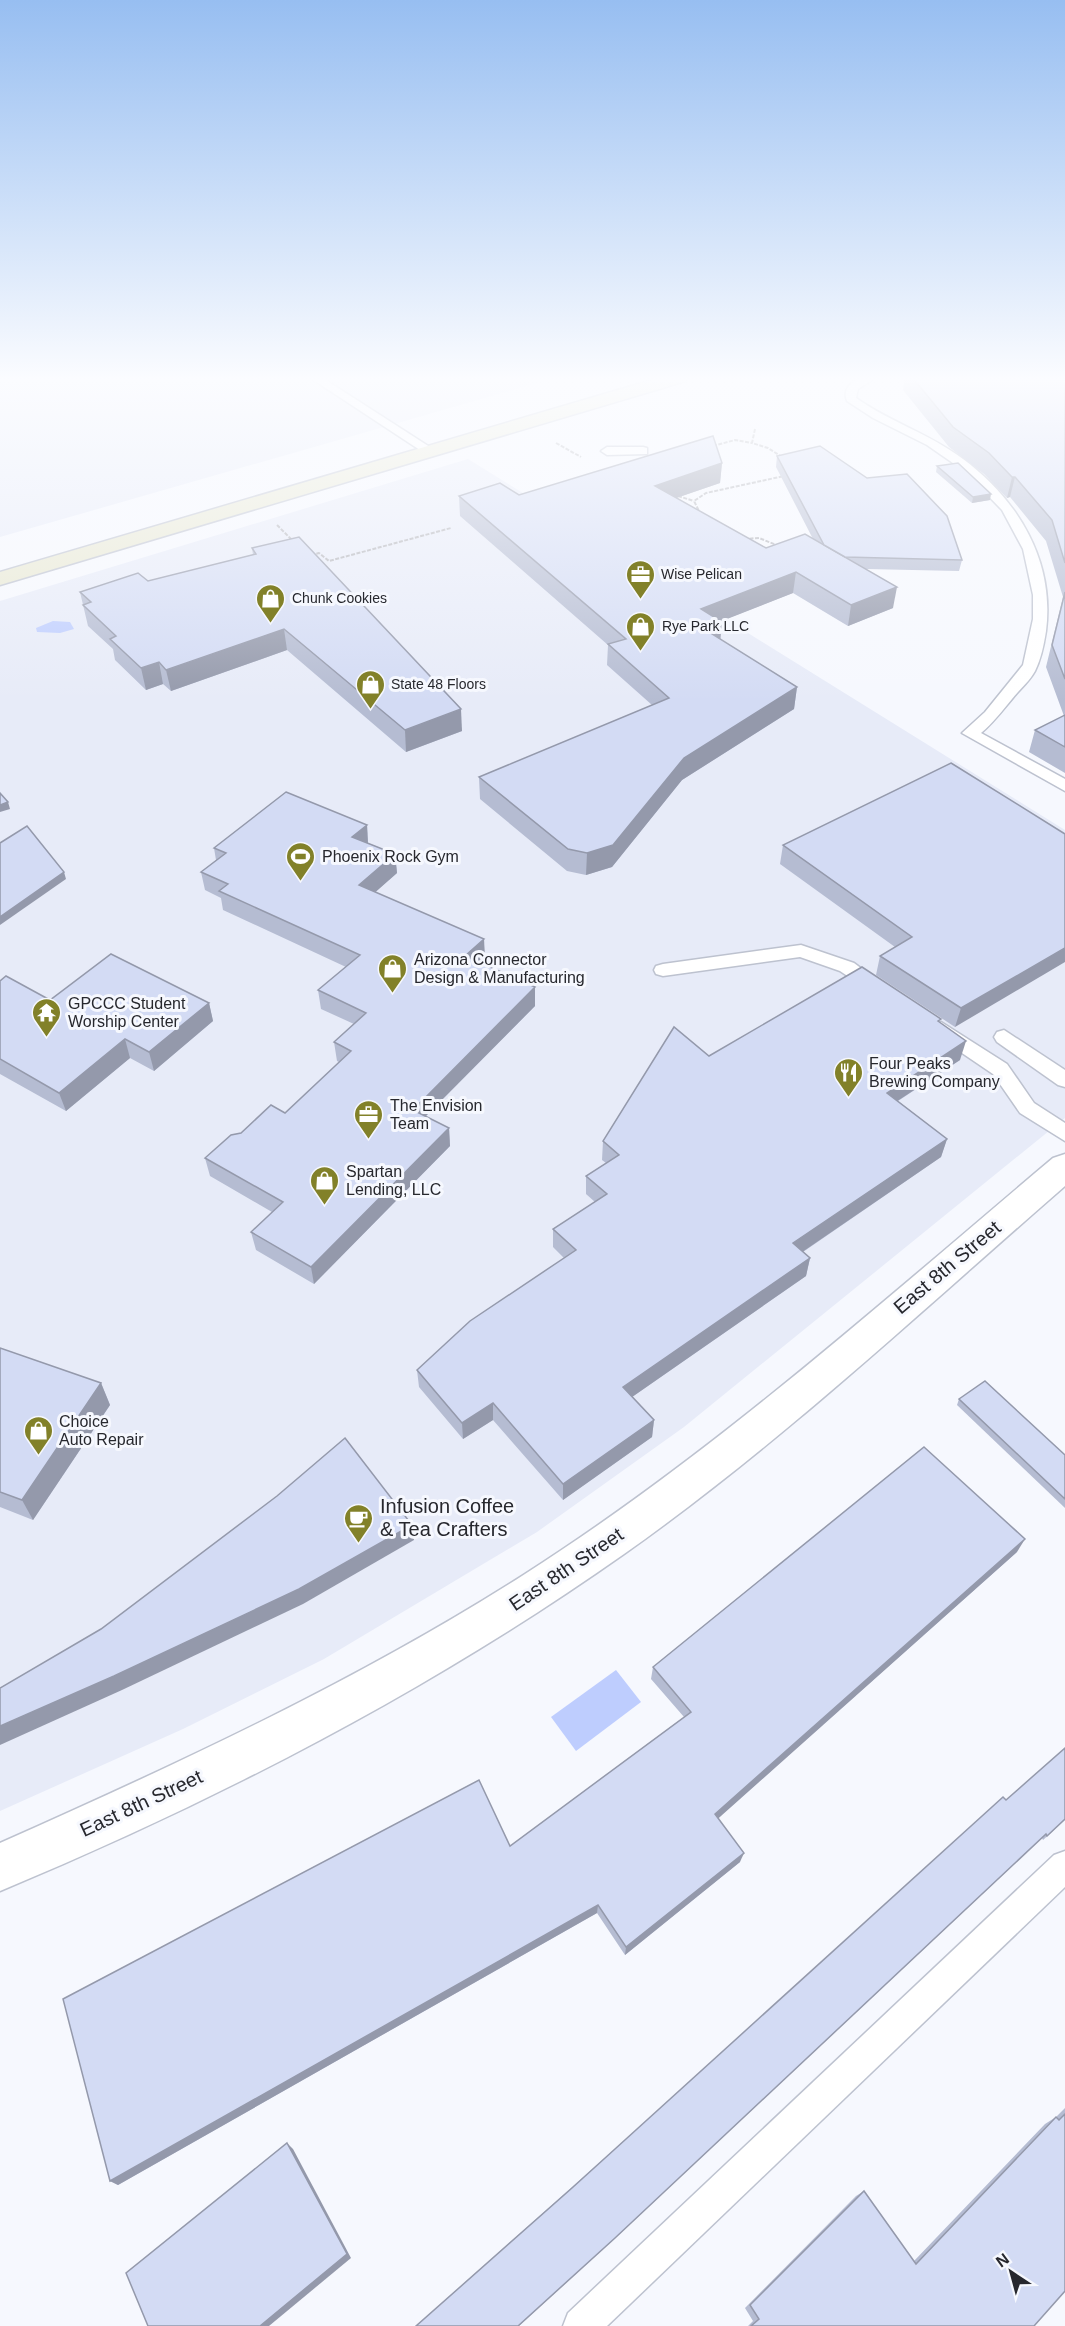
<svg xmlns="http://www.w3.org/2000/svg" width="1065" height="2326" viewBox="0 0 1065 2326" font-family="Helvetica,sans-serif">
<rect width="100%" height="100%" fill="#f6f8fe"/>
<!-- built -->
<g fill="#e7ebf8">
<polygon points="0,377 558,377 0,537"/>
<polygon points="468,459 1065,830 1065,1118 684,1427 537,1532 324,1659 183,1729 0,1811 0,601"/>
</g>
<!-- water -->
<g fill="#becdfe">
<polygon points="53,621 70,622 74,629 60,633 37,632 36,628"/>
<polygon points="616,1670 641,1702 576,1751 551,1717"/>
</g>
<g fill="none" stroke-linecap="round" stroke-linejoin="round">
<defs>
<g id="service">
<polygon points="309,377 321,377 436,451 426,454"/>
<path d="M862,377H877L858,389L856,398C890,422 930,434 963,459C1018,500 1055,561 1046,631C1044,644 1041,659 1035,671C1029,682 1019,690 1012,699C1002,711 993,723 981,733L1065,779V791L962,733L985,712L1023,665L1033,619V595L1023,549L1002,510L963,470L927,445L873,418L847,401C842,389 852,381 862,377Z"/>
<polygon points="643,447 647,448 647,454 607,455 601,451 607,447"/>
<polygon points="801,945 854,963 886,987 884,991 870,991 840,971 800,957 663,976 656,974 654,970 656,966 663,964"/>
<polygon points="941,1022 1007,1064 1034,1103 1065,1123 1065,1141 1020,1113 993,1074 934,1034 931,1029 934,1024"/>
<polygon points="1004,1030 1065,1070 1065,1087 1058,1085 997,1042 994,1037 997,1032"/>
<polygon points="1065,1851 1065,1887 607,2326 563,2326 568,2313 1054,1855"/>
</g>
<path id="tertiary" d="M1065,1154V1186C921,1311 780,1444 624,1554C431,1690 218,1800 0,1891V1843C180,1763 359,1680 525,1574C714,1453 882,1302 1053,1158Z"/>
<polygon id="secondary" points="662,377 689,377 686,381 0,585 0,572"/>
</defs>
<!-- service casing -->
<use href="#service" stroke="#bdc2cf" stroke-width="3"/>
<!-- tertiary casing -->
<use href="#tertiary" stroke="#bdc2cf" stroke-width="3"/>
<!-- secondary casing -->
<use href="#secondary" stroke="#bdc2cf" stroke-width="3"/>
<!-- path -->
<g stroke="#b1b2b8" stroke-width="2" stroke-dasharray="4 1.5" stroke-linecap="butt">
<polyline points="755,429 752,443 768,448 782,457"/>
<polyline points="556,443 581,457"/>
<polyline points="713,446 735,440 752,443"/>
<polyline points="678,496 694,501"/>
<polyline points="701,515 694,501 706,493 784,476"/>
<polyline points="277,525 291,539"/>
<polyline points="744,539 759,538 779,546"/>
<polyline points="311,555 319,553 329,561 451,528"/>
</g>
<!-- service -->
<use href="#service" fill="#fff" fill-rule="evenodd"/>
<!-- tertiary -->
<use href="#tertiary" fill="#fff" fill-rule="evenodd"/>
<!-- secondary -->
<use href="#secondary" fill="#e8e8d2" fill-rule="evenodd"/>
</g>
<!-- wall -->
<g fill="#b5bcd2">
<polygon points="905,377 1065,377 1065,773 1029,752 1035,730 1064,716 1046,667 1063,597 1046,541 1010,497 1007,498 984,474 949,447 903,390"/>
<polygon points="777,456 962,560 959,571 866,569 893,608 848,626 793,593 721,621 722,622 720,639 797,687 794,709 682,780 612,867 586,875 567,871 480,799 479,777 652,705 607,665 608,645 460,516 459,496 519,495 722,463 720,483 676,498 766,548 813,539 776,467"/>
<polygon points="937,466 990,500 972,503 936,472"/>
<polygon points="252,548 462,731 406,752 287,650 171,691 163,684 146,690 115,660 113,649 88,626 80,592 148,581 253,555"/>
<polygon points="367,825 368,843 395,854 397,873 375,892 485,957 480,962 535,1006 426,1116 449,1128 450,1146 314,1284 256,1250 251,1232 272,1212 210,1176 205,1158 241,1133 285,1113 339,1062 337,1061 334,1042 354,1024 321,1009 318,990 346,967 223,910 221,898 205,890 201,872 216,860 214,848"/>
<polygon points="1065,834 955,1027 876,975 880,956 895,947 780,864 783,845"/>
<polygon points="0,981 50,1000 209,1003 213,1021 154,1071 130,1058 66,1111 0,1074"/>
<polygon points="940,1023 960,1060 898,1101 947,1139 941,1157 803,1252 810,1258 806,1276 632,1397 654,1420 652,1437 563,1500 493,1420 463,1439 419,1387 417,1370 564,1258 553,1247 553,1229 595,1202 586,1194 586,1176 606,1163 602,1160 603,1141 709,1056"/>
<polygon points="0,1348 101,1383 110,1405 33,1520 0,1507"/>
<polygon points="959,1399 1065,1455 1065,1508 957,1405"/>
<polygon points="1017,1552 718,1818 740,1862 625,1955 597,1913 118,2185 110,2181 510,1846 684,1717 651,1679 653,1667"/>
<polygon points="1065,1748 1065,1820 1043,1840 1042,1838 614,2239 519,2326 416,2326"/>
<polygon points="1065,2108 1065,2291 1034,2326 748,2326 753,2321 745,2308 856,2196 864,2191 914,2261 1045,2124 1056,2117"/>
</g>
<!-- shaded-wall -->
<g fill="#9499ab">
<polygon points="722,463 720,483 653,506 655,486"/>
<polygon points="1012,477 1015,477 1010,497 1007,498"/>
<polygon points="991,494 990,500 972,503 973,497"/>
<polygon points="796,572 793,593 699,630 701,609"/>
<polygon points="897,587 893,608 848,626 851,605"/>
<polygon points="722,622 720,643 704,629"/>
<polygon points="284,629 287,650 171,691 166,670"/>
<polygon points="159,662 163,684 146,690 141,668"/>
<polygon points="797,687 794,709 682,780 612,867 586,875 587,853 684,758"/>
<polygon points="461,709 462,731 406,752 405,730"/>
<polygon points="8,802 10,809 0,812 0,805"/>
<polygon points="367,825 368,844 352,837"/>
<polygon points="395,854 397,873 362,904 359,885"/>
<polygon points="64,872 66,879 0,925 0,917"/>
<polygon points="484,939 485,957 466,974 465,956"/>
<polygon points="1065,948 1065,962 955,1027 961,1008"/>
<polygon points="535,987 535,1006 414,1128 413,1110"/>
<polygon points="209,1003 213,1021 154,1071 149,1052"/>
<polygon points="125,1039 130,1058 66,1111 59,1093"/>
<polygon points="966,1041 960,1060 882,1111 887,1093"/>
<polygon points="449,1128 450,1146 314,1284 311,1267"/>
<polygon points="947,1139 941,1157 789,1261 793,1243"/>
<polygon points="810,1258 806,1276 622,1404 623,1387"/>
<polygon points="101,1383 110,1405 33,1520 22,1500"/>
<polygon points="493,1403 493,1420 463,1439 462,1423"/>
<polygon points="654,1420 652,1437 563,1500 563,1484"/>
<polygon points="412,1525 414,1540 303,1604 122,1690 0,1745 0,1726"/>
<polygon points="1025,1539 1017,1552 712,1824 715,1814"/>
<polygon points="1046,1834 614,2239 518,2326"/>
<polygon points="744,1853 740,1862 625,1955 626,1947"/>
<polygon points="598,1905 597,1913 118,2185 110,2181"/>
<polygon points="287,2143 293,2149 351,2258 269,2326 260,2326"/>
</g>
<!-- building -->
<g fill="#d3dbf4" stroke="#9499ab" stroke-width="1.5">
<polygon points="912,377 1065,377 1065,563 1052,520 1015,477 1012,477 989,453 953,427"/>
<polygon points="713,436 722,463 655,486 766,548 805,534 897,587 851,605 796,572 701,609 722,622 704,629 797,687 684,758 613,845 587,853 568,849 479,777 669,698 608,644 626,639 459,496 500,483 519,495"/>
<polygon points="820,446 867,478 907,474 947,516 962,560 845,557 824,545 777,456"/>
<polygon points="958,463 991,494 973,497 937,466"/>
<polygon points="299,537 461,709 405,730 284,629 166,670 159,662 141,668 110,639 116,636 83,605 91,602 80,592 138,573 148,581 256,554 252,548"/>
<polygon points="1065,592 1065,679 1052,645"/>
<polygon points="1065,715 1065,747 1035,730"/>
<polygon points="951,763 1065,834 1065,948 961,1008 880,956 912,937 783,845"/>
<polygon points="286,792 367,825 352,837 395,854 359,885 484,939 465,956 535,987 413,1110 449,1128 311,1267 251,1232 283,1202 205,1158 231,1135 241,1133 271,1105 285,1113 351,1051 334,1042 366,1013 318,990 360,955 219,891 228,884 201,872 226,853 214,848"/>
<polygon points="0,793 8,802 0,805"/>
<polygon points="27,826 64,872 0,917 0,843"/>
<polygon points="111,954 209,1003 149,1052 125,1039 59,1093 0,1059 0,981 6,976 50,1000"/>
<polygon points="862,967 941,1019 938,1021 966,1041 887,1093 947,1139 793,1243 810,1258 623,1387 654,1420 563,1484 493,1403 462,1423 417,1370 470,1321 576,1250 553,1229 607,1194 586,1176 619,1155 603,1141 674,1027 709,1056"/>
<polygon points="0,1348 101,1383 22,1500 0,1492"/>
<polygon points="985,1381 1065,1455 1065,1499 959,1399"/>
<polygon points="345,1438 412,1525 299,1589 114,1676 0,1726 0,1688 101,1629 277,1496"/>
<polygon points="924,1447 1025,1539 715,1814 744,1853 626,1947 598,1905 110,2181 63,1999 479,1780 510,1846 691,1712 653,1667"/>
<polygon points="1065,1748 1065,1819 1047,1836 1046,1834 615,2238 518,2326 416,2326 572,2188 1003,1797 1006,1800"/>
<polygon points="1065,2114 1065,2291 1034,2326 751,2326 759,2319 750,2305 864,2191 916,2264 1056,2117 1059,2120"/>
<polygon points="287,2143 347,2254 260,2326 148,2326 126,2273"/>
</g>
<!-- sky -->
<linearGradient id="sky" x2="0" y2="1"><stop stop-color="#97bef1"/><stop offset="0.54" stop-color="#fbfcff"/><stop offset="1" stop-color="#fbfcff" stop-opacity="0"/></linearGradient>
<rect width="1065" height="702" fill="url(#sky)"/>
<!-- icons -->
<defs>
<symbol id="office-pin" viewBox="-11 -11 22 30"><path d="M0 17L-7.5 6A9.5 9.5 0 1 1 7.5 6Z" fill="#828129" stroke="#f6f8fe"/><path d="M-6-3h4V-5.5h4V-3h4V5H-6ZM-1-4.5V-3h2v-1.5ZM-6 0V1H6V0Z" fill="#fff"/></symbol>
<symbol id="shop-pin" viewBox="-11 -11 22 30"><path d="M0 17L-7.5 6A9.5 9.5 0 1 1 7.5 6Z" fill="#828129" stroke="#f6f8fe"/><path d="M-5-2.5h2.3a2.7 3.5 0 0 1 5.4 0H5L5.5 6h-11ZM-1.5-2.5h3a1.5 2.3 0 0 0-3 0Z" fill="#fff"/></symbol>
<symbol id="stadium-pin" viewBox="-11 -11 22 30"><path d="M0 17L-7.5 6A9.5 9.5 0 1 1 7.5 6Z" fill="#828129" stroke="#f6f8fe"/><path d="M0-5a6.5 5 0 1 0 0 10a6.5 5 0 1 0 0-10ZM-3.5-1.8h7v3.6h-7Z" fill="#fff"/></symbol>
<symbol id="temple-pin" viewBox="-11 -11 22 30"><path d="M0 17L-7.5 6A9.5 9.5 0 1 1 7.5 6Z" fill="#828129" stroke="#f6f8fe"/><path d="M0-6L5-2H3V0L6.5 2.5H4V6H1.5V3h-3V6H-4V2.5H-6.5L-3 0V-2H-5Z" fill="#fff"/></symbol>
<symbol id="restaurant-pin" viewBox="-11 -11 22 30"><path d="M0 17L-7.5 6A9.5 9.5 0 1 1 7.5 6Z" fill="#828129" stroke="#f6f8fe"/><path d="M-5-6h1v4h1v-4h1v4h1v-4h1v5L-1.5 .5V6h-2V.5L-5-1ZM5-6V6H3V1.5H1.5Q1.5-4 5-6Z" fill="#fff"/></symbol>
<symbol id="cafe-pin" viewBox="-11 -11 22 30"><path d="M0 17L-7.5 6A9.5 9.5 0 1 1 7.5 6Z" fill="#828129" stroke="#f6f8fe"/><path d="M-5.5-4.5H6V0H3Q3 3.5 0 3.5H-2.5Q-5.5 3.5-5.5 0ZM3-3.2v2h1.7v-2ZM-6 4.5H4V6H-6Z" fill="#fff"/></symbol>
</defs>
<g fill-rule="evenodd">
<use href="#office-pin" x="624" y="558" width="33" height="45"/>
<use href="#shop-pin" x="254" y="582" width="33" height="45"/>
<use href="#shop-pin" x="624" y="610" width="33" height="45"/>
<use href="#shop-pin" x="354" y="668" width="33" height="45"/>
<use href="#stadium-pin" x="284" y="840" width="33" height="45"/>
<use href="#shop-pin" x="376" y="952" width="33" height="45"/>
<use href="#temple-pin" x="30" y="996" width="33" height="45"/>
<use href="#restaurant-pin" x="832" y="1056" width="33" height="45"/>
<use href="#office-pin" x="352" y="1098" width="33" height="45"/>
<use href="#shop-pin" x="308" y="1164" width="33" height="45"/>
<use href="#shop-pin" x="22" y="1414" width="33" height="45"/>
<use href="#cafe-pin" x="342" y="1502" width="33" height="45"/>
</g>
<g text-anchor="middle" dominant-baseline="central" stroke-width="6" stroke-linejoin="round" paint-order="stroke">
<!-- far-poi labels -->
<g font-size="14" fill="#27282e" stroke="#f6f8fe" text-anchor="start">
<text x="661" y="574">Wise Pelican</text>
<text x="292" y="598">Chunk Cookies</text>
<text x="662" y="626">Rye Park LLC</text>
<text x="391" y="684">State 48 Floors</text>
</g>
<!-- poi labels -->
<g font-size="16" fill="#27282e" stroke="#f6f8fe" text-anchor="start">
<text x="322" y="856">Phoenix Rock Gym</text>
<text x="414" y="959">Arizona Connector<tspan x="414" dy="18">Design &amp; Manufacturing</tspan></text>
<text x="68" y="1003">GPCCC Student<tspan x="68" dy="18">Worship Center</tspan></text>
<text x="869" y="1063">Four Peaks<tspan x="869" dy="18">Brewing Company</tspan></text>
<text x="390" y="1105">The Envision<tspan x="390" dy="18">Team</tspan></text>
<text x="346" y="1171">Spartan<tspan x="346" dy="18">Lending, LLC</tspan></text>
<text x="59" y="1421">Choice<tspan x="59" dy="18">Auto Repair</tspan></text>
</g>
<!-- near-street labels -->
<g font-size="20" fill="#27282e" stroke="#f6f8fe">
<text transform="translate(947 1267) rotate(-40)">East 8th Street</text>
<text transform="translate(566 1569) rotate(-34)">East 8th Street</text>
<text transform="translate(141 1803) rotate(-25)">East 8th Street</text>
</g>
<!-- near-poi labels -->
<g font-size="20" fill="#27282e" stroke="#f6f8fe" text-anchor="start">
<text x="380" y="1506">Infusion Coffee<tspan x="380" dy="23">&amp; Tea Crafters</tspan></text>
</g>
</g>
<!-- north arrow -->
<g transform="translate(1011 2272) rotate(324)" stroke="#f6f8fe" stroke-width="4.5" paint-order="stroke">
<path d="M0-4.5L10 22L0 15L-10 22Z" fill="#27282e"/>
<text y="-9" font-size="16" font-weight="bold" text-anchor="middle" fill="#27282e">N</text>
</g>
</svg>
